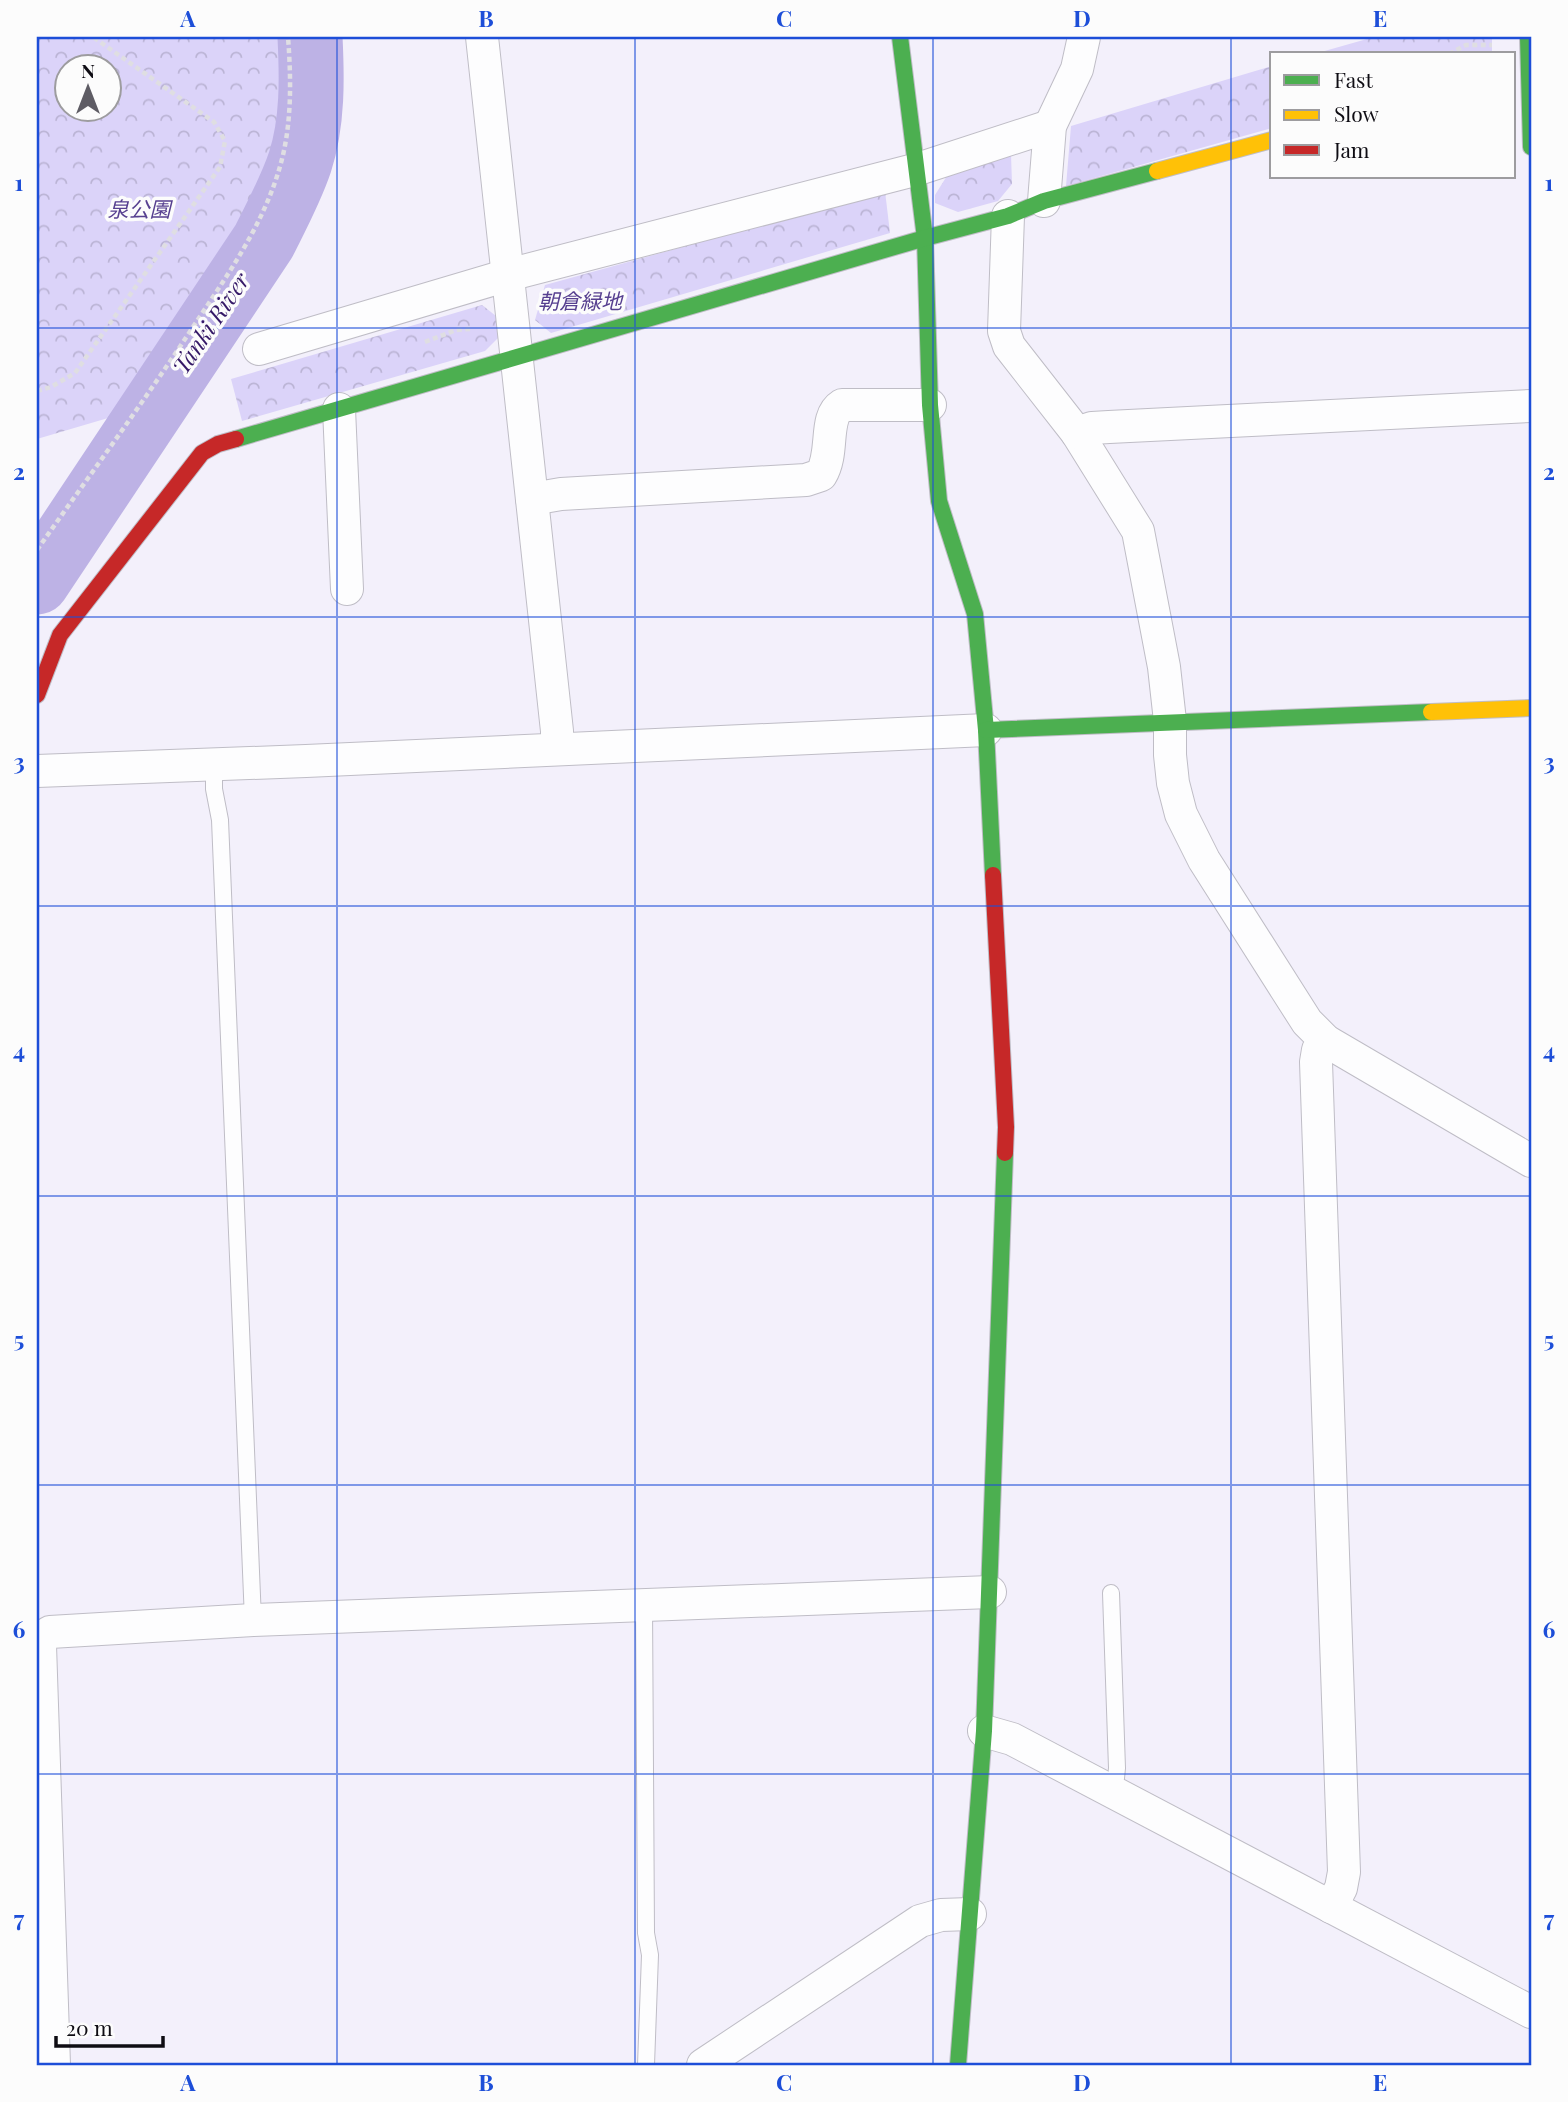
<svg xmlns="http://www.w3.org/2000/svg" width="1568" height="2102" viewBox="0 0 1568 2102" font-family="'Playfair Display','Noto Sans JP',serif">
<defs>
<pattern id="park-crowns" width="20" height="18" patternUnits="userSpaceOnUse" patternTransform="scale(1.75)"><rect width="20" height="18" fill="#dbd3f9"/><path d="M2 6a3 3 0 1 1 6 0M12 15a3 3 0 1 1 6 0" fill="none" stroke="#bbb4d5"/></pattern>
</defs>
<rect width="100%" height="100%" fill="#f3f0fb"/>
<!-- park -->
<g fill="url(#park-crowns)" fill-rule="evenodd">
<path d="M37,37H280L282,121L264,192L225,262L125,413L37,439ZM66,66H108V108H66Z"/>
<polygon points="1374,37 1492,37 1492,54 1314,54"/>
<polygon points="1272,66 1272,128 1066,186 1071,126"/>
<polygon points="1011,154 1012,184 998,201 958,212 935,203 935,195 950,171"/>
<polygon points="885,191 890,233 551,333 535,320 545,285"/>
<polygon points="482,305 496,316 500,336 485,351 242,421 231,379"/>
</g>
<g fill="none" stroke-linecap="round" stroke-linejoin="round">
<!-- river -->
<path stroke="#bdb2e5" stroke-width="65" d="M37,582L264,241C277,215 291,189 300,162C313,122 312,77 310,37"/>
<defs>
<g id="lane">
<polyline points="214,764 214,789 220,820 253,1620"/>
<polyline points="644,1605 646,1933 650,1955 646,2065"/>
<polyline points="1109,1790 1116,1778 1117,1768 1111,1593"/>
</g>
<g id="street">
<polyline points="482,37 557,731 557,749"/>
<polyline points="1044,201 1050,126 1077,69 1084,37"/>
<polyline points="1008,216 1004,331 1009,346 1077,433 1138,531 1164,667 1170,721 1170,755 1173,783 1181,814 1204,860 1307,1022 1326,1041 1531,1161"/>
<polyline points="259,349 508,275 918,169 1050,126"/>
<polyline points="339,409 347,589"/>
<polyline points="1077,433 1092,428 1109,427 1531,406"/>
<path d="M532,499L561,494L806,480L821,475C835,452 823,417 842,405H930"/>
<polyline points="37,771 306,761 986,730"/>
<polyline points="1326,1041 1318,1050 1316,1062 1344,1872 1341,1888 1331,1907"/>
<polyline points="984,1731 1012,1739 1531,2012"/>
<polyline points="54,2065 40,1645 44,1636 50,1632 253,1620 990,1592"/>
<polyline points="703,2065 920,1921 941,1915 970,1914"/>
</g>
<g id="fast">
<polyline points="900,37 925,238 930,405 939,501 975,614 986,730 993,875"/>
<polyline points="1528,37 1531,147"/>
<polyline points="236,439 925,238 1008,216 1044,201 1157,171"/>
<polyline points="986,730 1431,712"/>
<polyline points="958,2065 984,1731 1005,1153"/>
</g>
<g id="slow">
<polyline points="1157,171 1272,140"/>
<polyline points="1431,712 1531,708"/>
</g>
<g id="jam">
<polyline points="37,695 60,635 202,453 218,444 236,439"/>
<polyline points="993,875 1006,1127 1005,1153"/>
</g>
</defs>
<!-- lane casing -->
<use href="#lane" stroke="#bfbdc6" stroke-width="18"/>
<!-- street casing -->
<use href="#street" stroke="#bfbdc6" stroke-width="34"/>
<!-- fast casing -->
<use href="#fast" stroke="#bfbdc6" stroke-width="18"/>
<!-- slow casing -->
<use href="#slow" stroke="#bfbdc6" stroke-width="18"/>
<!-- jam casing -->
<use href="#jam" stroke="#bfbdc6" stroke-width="18"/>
<!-- path -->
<g stroke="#dfdee2" stroke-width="4.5" stroke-dasharray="5 3.5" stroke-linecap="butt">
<polyline points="1449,54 1466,45 1492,45"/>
<polyline points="425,342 456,330 470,329"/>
<polyline points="37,391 51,387 75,373 220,167 225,141 214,122 93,37"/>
<path d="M37,550C89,476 143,403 193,327C228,274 266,222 282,159C292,120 291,76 288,37"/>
</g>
<!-- lane -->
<use href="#lane" stroke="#fdfdfe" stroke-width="16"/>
<!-- street -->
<use href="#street" stroke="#fdfdfe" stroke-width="32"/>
<!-- fast -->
<use href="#fast" stroke="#4caf50" stroke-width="16"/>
<!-- slow -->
<use href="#slow" stroke="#ffc107" stroke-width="16"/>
<!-- jam -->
<use href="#jam" stroke="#c62828" stroke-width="16"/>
</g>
<!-- grid -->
<path fill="none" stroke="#1d4ed8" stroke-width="2" stroke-opacity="0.55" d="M337,37V2065M635,37V2065M933,37V2065M1231,37V2065M37,328H1531M37,617H1531M37,906H1531M37,1196H1531M37,1485H1531M37,1774H1531"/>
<g text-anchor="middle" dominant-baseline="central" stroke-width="7" stroke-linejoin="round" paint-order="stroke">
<!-- park labels -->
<g font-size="21" font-style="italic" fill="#574090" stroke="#fcfcfc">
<text x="139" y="208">泉公園</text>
<text x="580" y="300">朝倉緑地</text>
</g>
<!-- water labels -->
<g font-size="23" font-style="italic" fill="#351967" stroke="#fcfcfc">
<text transform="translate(210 323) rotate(-56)">Tanki River</text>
</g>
</g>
<!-- border -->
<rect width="1568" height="2102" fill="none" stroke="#fcfcfc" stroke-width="77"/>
<!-- legend -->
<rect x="1270" y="52" width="245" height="126" fill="#fcfcfc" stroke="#9d9c9f" stroke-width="2"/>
<rect x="1284" y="75" width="35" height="10" fill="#4caf50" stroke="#9d9c9f" stroke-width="2"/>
<text x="1334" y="88" font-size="21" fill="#0e0c13">Fast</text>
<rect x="1284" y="110" width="35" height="10" fill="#ffc107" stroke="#9d9c9f" stroke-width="2"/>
<text x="1334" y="122" font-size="21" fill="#0e0c13">Slow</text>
<rect x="1284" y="145" width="35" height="10" fill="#c62828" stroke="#9d9c9f" stroke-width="2"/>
<text x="1334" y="158" font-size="21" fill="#0e0c13">Jam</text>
<!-- north arrow -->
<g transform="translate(88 88)"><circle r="33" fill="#fcfcfc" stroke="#9d9c9f" stroke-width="2"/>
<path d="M0-5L12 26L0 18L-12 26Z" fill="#5e5c64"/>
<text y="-10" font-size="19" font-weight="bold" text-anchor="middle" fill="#0e0c13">N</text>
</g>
<!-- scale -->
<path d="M56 2036v10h107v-10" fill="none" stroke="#0e0c13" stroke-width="3.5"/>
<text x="66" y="2036" font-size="21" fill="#0e0c13" stroke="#fcfcfc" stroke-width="5" paint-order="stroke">20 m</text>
<rect x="38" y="38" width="1492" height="2026" fill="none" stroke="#1d4ed8" stroke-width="2.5"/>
<g font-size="23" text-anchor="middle" font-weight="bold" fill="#1d4ed8">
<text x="188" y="27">A</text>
<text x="486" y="27">B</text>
<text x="784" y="27">C</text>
<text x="1082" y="27">D</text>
<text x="1380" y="27">E</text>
<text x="19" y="191">1</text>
<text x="1549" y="191">1</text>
<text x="19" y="480">2</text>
<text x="1549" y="480">2</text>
<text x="19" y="770">3</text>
<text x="1549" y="770">3</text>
<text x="19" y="1059">4</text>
<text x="1549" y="1059">4</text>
<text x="19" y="1348">5</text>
<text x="1549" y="1348">5</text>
<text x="19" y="1638">6</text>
<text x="1549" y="1638">6</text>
<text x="19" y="1927">7</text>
<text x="1549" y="1927">7</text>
<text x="188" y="2091">A</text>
<text x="486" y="2091">B</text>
<text x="784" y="2091">C</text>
<text x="1082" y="2091">D</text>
<text x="1380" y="2091">E</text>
</g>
</svg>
